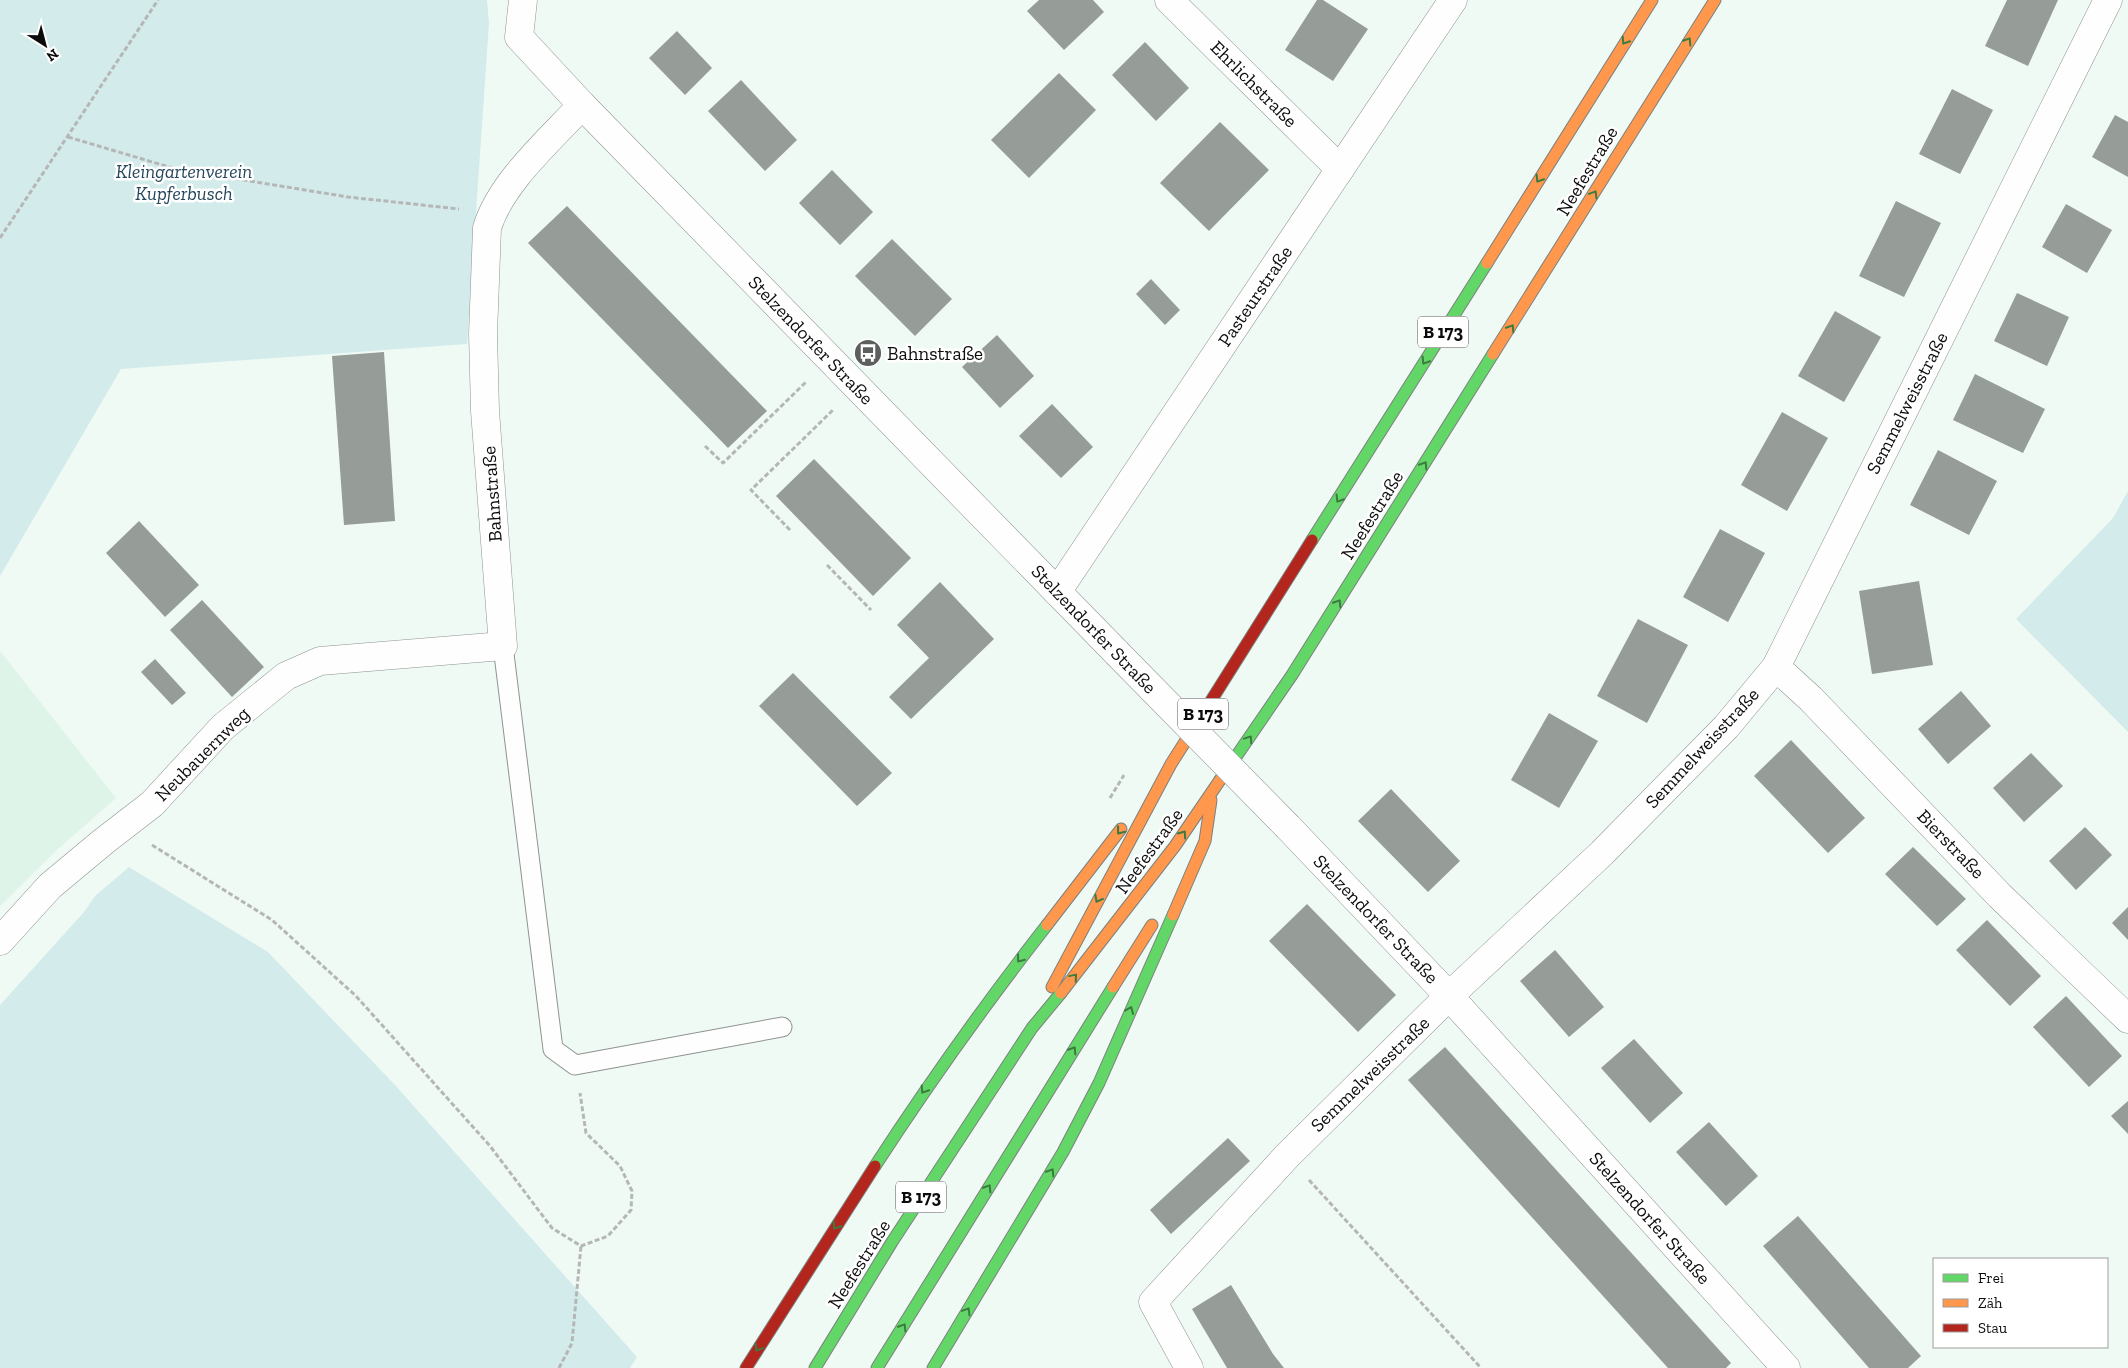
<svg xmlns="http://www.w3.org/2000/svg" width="2128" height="1368" viewBox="0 0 2128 1368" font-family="'Zilla Slab',serif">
<rect width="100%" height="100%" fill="#f0faf4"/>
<!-- farmland -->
<polygon fill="#def4e9" points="0,651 116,798 59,848 0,906"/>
<!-- green -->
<g fill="#d3eceb">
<polygon points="0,0 487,0 489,23 467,344 121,369 0,576"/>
<polygon points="2128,491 2128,732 2016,619 2113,518"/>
<polygon points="129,867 268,952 395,1085 637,1357 630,1368 0,1368 0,1005 84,912 95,896"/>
</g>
<!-- building -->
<g fill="#969c98">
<polygon points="1039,0 1093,0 1104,12 1064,50 1027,11"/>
<polygon points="1317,0 1323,0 1368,29 1333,81 1285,50"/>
<polygon points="2007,0 2058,0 2028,66 1985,46"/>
<polygon points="677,31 712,68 685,95 649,58"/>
<polygon points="1145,42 1189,88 1156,121 1112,75"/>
<polygon points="1059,73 1096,110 1029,178 991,140"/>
<polygon points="741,80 797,140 765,171 708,111"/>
<polygon points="1952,89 1993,110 1960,174 1919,154"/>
<polygon points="2115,115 2128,122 2128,177 2092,157"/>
<polygon points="1220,122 1269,170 1209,231 1160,183"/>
<polygon points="832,170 873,212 840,245 799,203"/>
<polygon points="1896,201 1941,223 1904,297 1859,276"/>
<polygon points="2066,204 2112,230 2087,273 2042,247"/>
<polygon points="567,206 767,411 728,448 528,243"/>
<polygon points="892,239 952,299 915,336 855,276"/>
<polygon points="1151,279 1180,310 1165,325 1136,294"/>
<polygon points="2017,293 2069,317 2047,366 1994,341"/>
<polygon points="1835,311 1881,337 1844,402 1798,376"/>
<polygon points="997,335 1034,376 1000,408 962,367"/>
<polygon points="384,352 395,521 344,525 332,356"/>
<polygon points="1975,374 2045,409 2023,453 1953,420"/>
<polygon points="1052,404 1093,447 1061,478 1019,436"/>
<polygon points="1782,412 1828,438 1787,511 1741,485"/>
<polygon points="1938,450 1997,481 1969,535 1910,505"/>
<polygon points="814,459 911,558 873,596 776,496"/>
<polygon points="139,521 199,585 165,617 106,553"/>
<polygon points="1720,529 1765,553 1728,622 1683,597"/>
<polygon points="1919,581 1933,665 1872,674 1859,591"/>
<polygon points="940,582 994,639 911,719 889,697 929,658 897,625"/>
<polygon points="202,600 264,667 232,697 170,630"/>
<polygon points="1638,619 1688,645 1647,723 1597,696"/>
<polygon points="155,659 186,693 172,705 141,672"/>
<polygon points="793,673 892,773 857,806 759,706"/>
<polygon points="1961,691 1991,726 1948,764 1918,729"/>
<polygon points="1549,713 1598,741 1559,808 1511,780"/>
<polygon points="1791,740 1865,818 1828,853 1754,776"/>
<polygon points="2031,753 2063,786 2024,822 1993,788"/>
<polygon points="1391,789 1460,861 1428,892 1358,821"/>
<polygon points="2085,827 2112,855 2076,890 2049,861"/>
<polygon points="1913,847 1966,899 1937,926 1885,874"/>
<polygon points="1307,904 1396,995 1358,1032 1269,941"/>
<polygon points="2128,907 2128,940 2112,923"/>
<polygon points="1987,920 2041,976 2010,1006 1956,950"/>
<polygon points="1555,950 1604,1007 1569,1037 1520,981"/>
<polygon points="2066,996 2122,1056 2089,1087 2033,1027"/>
<polygon points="1634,1039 1683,1093 1650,1123 1601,1068"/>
<polygon points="1445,1047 1731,1363 1726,1368 1668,1368 1408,1080"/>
<polygon points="2128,1101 2128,1134 2111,1116"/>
<polygon points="1709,1122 1758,1176 1726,1206 1676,1152"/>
<polygon points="1228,1138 1250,1161 1171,1234 1150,1210"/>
<polygon points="1798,1216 1921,1356 1908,1368 1869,1368 1763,1246"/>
<polygon points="1231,1285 1273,1354 1284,1368 1227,1368 1192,1309"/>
</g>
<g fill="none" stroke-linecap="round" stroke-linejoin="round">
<defs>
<polyline id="lane" points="503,646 553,1049 575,1065 782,1027"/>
<g id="street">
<polyline points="523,0 519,37 582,105 1117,653"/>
<polyline points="1169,0 1340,169"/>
<polyline points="1057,592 1453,0"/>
<polyline points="1776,667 1811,699 2000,896 2128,1019"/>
<polyline points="1288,827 1449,996 1786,1368"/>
<path d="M0,941L50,886L104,841L152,804L223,727L286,676L320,661L503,646L485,411L483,334L487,228C501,182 550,140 582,105"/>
<polyline points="1189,1368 1153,1302 1287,1156 1449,996 1602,853 1726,727 1776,667 2108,0"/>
</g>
<g id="fast">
<polyline points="1312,540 1487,263"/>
<polyline points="1220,780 1292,675 1493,354"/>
<path d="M875,1166C929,1083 986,1003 1047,925"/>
<polyline points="815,1368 892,1242 1032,1028 1061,993"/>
<polyline points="877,1368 1113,987"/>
<polyline points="933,1368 1063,1152 1099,1083 1173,915"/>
</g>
<g id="slow">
<polyline points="1487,263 1652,0"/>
<polyline points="1493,354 1715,0"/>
<polyline points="1173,915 1205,841 1211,800"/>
<polyline points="1047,925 1121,829"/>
<polyline points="1052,987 1171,764 1204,712"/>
<polyline points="1113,987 1152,925"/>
<polyline points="1061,993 1175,846 1220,780"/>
</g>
<g id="jam">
<polyline points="1204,712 1312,540"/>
<polyline points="746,1368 875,1166"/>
</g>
</defs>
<!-- lane casing -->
<use href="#lane" stroke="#8f9390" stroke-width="21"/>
<!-- street casing -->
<use href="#street" stroke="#8f9390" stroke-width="29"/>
<!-- fast casing -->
<use href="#fast" stroke="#7c807e" stroke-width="13"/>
<!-- slow casing -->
<use href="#slow" stroke="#7c807e" stroke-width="13"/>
<!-- jam casing -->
<use href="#jam" stroke="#7c807e" stroke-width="13"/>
<!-- path -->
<g stroke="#b5b7b6" stroke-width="3" stroke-dasharray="5 2.5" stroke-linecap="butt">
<polyline points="68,137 176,169 348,197 459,209"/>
<polyline points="0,238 158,0"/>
<polyline points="705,446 723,463 806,382"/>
<polyline points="790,530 751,490 833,410"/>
<polyline points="827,565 871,610"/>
<polyline points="1110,798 1124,775"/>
<polyline points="152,845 272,920 356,996 490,1146 552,1228 581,1246 608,1236 631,1210 632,1191 620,1166 586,1133 580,1093"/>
<polyline points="1309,1180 1481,1368"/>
<polyline points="559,1368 572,1343 581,1246"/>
</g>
<!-- lane -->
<use href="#lane" stroke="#fdfefd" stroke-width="19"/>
<!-- street -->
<use href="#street" stroke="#fdfefd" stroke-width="28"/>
<!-- fast -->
<use href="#fast" stroke="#63d668" stroke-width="11"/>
<!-- slow -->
<use href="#slow" stroke="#ff974d" stroke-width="11"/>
<!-- jam -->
<use href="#jam" stroke="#b3261e" stroke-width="11"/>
<defs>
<polyline id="street-bridge" points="1117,653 1288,827"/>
</defs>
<!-- street-bridge casing -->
<use href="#street-bridge" stroke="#8f9390" stroke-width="29" stroke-linecap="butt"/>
<!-- street-bridge -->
<use href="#street-bridge" stroke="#fdfefd" stroke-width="28"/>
</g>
<!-- one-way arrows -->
<defs><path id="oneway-chevron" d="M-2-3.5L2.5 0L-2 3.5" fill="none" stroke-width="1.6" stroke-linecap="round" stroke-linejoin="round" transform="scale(1.25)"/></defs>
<g stroke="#3c7b3f">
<use href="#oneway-chevron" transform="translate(1625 41) rotate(123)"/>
<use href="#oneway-chevron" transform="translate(1688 41) rotate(-57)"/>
<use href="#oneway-chevron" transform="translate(1539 179) rotate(122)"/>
<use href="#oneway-chevron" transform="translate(1594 194) rotate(-59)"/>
<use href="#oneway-chevron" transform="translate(1511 328) rotate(-58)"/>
<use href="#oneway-chevron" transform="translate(1425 361) rotate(122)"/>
<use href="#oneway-chevron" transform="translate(1424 465) rotate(-58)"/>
<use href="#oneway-chevron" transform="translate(1339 499) rotate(122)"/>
<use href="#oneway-chevron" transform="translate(1338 603) rotate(-58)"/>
<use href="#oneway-chevron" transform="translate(1249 739) rotate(-56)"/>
<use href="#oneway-chevron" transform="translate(1120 831) rotate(128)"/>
<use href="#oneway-chevron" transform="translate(1183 834) rotate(-55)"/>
<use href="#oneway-chevron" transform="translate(1098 899) rotate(119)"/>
<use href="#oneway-chevron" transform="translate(1020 959) rotate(128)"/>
<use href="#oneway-chevron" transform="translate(1074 977) rotate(-50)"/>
<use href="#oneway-chevron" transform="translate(1130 1010) rotate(-67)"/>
<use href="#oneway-chevron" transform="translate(1073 1050) rotate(-58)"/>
<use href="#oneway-chevron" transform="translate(924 1090) rotate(123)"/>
<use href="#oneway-chevron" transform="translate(1051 1172) rotate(-58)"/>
<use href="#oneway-chevron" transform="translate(988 1188) rotate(-58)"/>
<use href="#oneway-chevron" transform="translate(836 1226) rotate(123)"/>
<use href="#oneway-chevron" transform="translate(967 1311) rotate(-59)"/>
<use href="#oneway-chevron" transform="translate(903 1327) rotate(-58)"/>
<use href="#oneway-chevron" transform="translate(758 1348) rotate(121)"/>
</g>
<!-- icons -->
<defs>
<symbol id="bus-disc" viewBox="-11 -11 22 22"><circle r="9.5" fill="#5c5f5d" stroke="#fff"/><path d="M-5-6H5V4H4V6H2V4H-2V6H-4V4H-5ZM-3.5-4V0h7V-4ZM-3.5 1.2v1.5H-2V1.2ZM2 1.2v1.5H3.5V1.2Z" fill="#fff"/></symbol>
</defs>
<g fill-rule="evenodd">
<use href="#bus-disc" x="852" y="337" width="32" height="32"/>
</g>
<g text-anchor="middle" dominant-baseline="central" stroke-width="5" stroke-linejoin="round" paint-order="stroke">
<!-- shield labels -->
<g fill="#fff" stroke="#555" stroke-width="1">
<rect x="1418" y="316.5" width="50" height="31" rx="4"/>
<rect x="1178" y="698.5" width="50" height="31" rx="4"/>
<rect x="896" y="1181.5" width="50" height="31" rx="4"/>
</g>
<g font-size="18" font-weight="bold" fill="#0c0c0c">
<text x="1443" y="332">B 173</text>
<text x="1203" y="714">B 173</text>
<text x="921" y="1197">B 173</text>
</g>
<!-- street labels -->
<g font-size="19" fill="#0c0c0c" stroke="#fff">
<text transform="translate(1254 84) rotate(45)">Ehrlichstraße</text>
<text transform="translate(1587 171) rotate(-59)">Neefestraße</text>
<text transform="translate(1255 296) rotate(-56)">Pasteurstraße</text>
<text transform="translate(811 340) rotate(46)">Stelzendorfer Straße</text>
<text transform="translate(1907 403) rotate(-63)">Semmelweisstraße</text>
<text transform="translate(492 494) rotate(-94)">Bahnstraße</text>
<text transform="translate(1372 515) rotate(-58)">Neefestraße</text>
<text transform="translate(1094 629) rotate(46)">Stelzendorfer Straße</text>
<text transform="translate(1702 748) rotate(-47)">Semmelweisstraße</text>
<text transform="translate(202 754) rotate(-45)">Neubauernweg</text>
<text transform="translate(1951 844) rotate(46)">Bierstraße</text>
<text transform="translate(1149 851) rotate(-54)">Neefestraße</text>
<text transform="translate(1376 919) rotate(46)">Stelzendorfer Straße</text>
<text transform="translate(1370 1074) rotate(-44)">Semmelweisstraße</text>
<text transform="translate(1650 1218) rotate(48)">Stelzendorfer Straße</text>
<text transform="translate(859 1264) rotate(-58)">Neefestraße</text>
</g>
<!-- park labels -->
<g font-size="19" font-style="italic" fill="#25465b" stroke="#fff">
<text x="184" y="171">Kleingartenverein<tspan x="184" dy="22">Kupferbusch</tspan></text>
</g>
<!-- poi labels -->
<g font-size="19" fill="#0c0c0c" stroke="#fff" text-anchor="start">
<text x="887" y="353">Bahnstraße</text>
</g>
</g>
<!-- legend -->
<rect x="1933" y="1258" width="175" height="90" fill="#ffffff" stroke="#9e9e9e"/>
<rect x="1943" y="1274" width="25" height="8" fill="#63d668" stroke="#9e9e9e"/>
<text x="1978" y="1283" font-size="15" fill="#0c0c0c">Frei</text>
<rect x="1943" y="1299" width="25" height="8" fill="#ff974d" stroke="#9e9e9e"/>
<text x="1978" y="1308" font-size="15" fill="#0c0c0c">Zäh</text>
<rect x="1943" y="1324" width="25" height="8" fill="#b3261e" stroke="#9e9e9e"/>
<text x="1978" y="1333" font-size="15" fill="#0c0c0c">Stau</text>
<!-- north arrow -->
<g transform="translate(45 45) rotate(144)" stroke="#ffffff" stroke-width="4" paint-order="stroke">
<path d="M0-4L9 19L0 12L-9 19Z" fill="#0c0c0c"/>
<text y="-8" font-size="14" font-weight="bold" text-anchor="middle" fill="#0c0c0c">N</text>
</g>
</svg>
